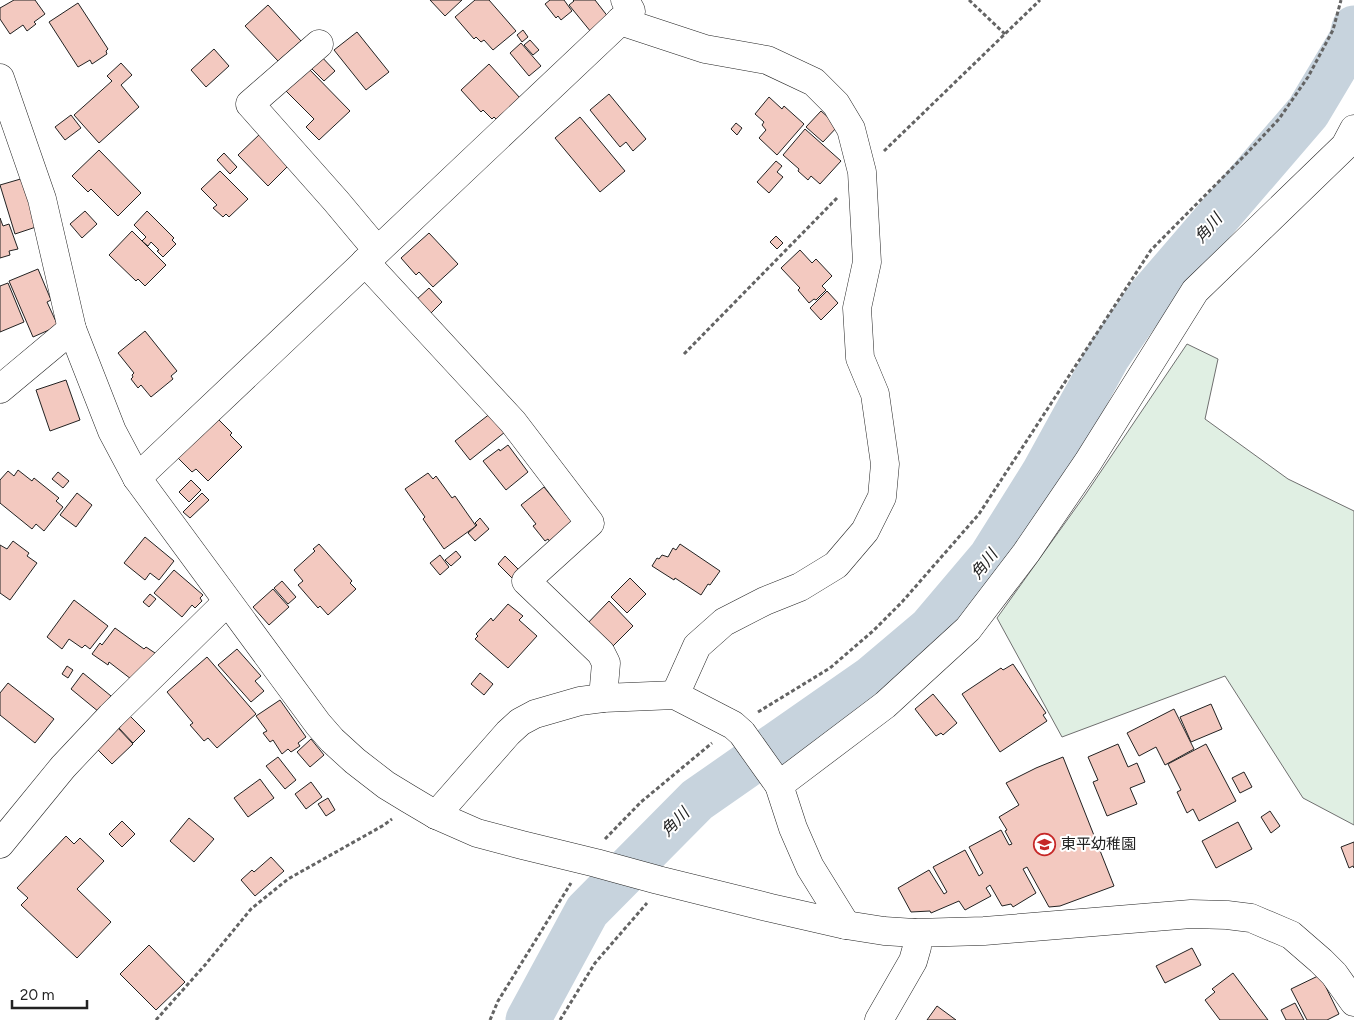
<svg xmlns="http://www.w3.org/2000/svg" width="1354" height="1020" viewBox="0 0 1354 1020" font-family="Figtree,'Noto Sans JP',sans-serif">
<rect width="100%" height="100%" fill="#fff"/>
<!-- green -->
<polygon fill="#e0efe3" stroke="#6f6f6f" points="1187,344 1218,359 1205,419 1288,479 1354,511 1354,825 1303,798 1225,676 1062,737 997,618 1085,495"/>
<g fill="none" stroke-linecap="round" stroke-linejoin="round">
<!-- river -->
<polyline stroke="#c7d3dd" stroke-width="45" points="528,1020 587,911 697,800 872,678 930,629 991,557 1043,474 1108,356 1148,298 1308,112 1351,40 1354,28"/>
</g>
<!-- building -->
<g fill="#f3c9c0" stroke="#222">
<polygon points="14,0 35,0 45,14 34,22 36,24 27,31 23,25 10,34 0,19 0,8"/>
<polygon points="430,0 462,0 445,16"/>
<polygon points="475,0 489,0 516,31 493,50 484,40 481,42 476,37 474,39 455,17"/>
<polygon points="550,0 564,0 572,11 561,20 558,16 556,18 545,4"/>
<polygon points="573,0 595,0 609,18 591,32 569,5 574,1"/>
<polygon points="78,3 108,49 106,51 107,54 92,64 90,60 78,67 49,22"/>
<polygon points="268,5 301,41 278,61 245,26"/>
<polygon points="523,30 528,37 522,42 517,35"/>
<polygon points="357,32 389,72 366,90 334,50"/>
<polygon points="530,40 539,50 533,55 524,45"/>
<polygon points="521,43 541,66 529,76 510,53"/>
<polygon points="214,49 229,66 206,87 191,70"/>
<polygon points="319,54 335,71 324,81 308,65"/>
<polygon points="121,63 132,75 121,85 139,107 99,143 74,115 112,81 107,76"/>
<polygon points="489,64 520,98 496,119 494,117 492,119 483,110 481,112 461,90"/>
<polygon points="308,68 350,111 319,140 306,127 314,119 285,90"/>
<polygon points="609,94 646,139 633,151 626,142 620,147 590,110"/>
<polygon points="769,97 782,109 784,106 804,124 777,155 759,138 766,130 762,125 764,122 755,114"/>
<polygon points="821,111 838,126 823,142 806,127"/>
<polygon points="71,115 81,128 65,140 55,127"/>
<polygon points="580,117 625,171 600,192 555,138"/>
<polygon points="736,123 742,128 737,135 731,129"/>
<polygon points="805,129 841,161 820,184 811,176 808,180 798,171 799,169 783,155"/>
<polygon points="261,133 291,163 268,186 238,155"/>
<polygon points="99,150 141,193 118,216 91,189 88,192 72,176"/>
<polygon points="224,153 237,167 230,174 217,160"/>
<polygon points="776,161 782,166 777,172 783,177 769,193 757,182"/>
<polygon points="220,171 248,199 229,217 226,214 223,217 213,208 217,205 201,189"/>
<polygon points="24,178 39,226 15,234 0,185"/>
<polygon points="85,211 97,224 82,238 70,224"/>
<polygon points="147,211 174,238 172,240 176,244 163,257 157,251 159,250 151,242 148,246 142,241 146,237 134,225"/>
<polygon points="0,218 3,226 9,224 18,249 9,251 10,255 0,258"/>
<polygon points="132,231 166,265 145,286 138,279 136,281 109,255"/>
<polygon points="429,233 458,264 433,287 419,272 416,275 401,258"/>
<polygon points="776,236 783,243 777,249 770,242"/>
<polygon points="800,250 812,263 816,259 832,276 822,286 826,290 816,300 814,299 809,303 798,290 800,288 781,268"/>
<polygon points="38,269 51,300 47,302 58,326 33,337 9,281"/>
<polygon points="8,283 24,322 0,332 0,286"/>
<polygon points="429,288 442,302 429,315 416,300"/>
<polygon points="827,291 838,303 821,320 810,308"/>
<polygon points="145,331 177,371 171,376 173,379 151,397 141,385 138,388 131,379 133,377 132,375 134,373 118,353"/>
<polygon points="66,380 80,420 50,431 36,390"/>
<polygon points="491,413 505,432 470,460 455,441"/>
<polygon points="217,418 232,433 230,435 242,447 208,481 196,469 192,472 178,458"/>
<polygon points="508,445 528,472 506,490 483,461 499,449 500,451"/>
<polygon points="18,470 32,481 34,478 59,498 56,501 63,507 44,531 36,524 32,529 0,503 0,480 8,471 14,476"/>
<polygon points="58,472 69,481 63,488 52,479"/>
<polygon points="428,473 433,479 436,476 452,498 455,496 476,526 444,549 423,519 425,517 405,489"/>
<polygon points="191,480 201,490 189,502 179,492"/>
<polygon points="544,487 576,527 552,545 548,539 545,541 533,526 536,524 521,505"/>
<polygon points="77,493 92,505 76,527 60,515"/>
<polygon points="202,493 209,500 190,518 183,512"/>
<polygon points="480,518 489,529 475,541 468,533 477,525 475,523"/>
<polygon points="145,537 174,561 159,580 150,573 145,580 124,563"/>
<polygon points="13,541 29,553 27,556 37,563 10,600 0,593 0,545 7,549"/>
<polygon points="319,544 352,581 350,583 356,589 328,615 320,606 318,608 298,585 303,581 294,570 315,551 313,549"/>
<polygon points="680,544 720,571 710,585 708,584 701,595 675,578 674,580 652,566 657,558 659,559 662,555 668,557 673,548 676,550"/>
<polygon points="456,551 461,557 451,566 445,560"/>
<polygon points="440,555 449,567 440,575 430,563"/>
<polygon points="505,556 521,572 514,580 498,564"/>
<polygon points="174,570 203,595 200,598 202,601 195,608 192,605 182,617 154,593"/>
<polygon points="630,578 646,594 627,613 611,597"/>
<polygon points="282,581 296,597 288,604 274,588"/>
<polygon points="273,589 289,607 269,625 253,607"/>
<polygon points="150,594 156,599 149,607 143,602"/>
<polygon points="74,600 108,626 90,649 85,645 82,648 69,639 62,649 47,637"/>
<polygon points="609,601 633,626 608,651 584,627"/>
<polygon points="508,604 523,616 519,620 537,636 508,668 475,639 478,636 476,634 491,618 493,621"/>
<polygon points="115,628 144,649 146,647 155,653 142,671 139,669 131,679 109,662 108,665 92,654 100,643 102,645"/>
<polygon points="237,649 261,676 255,681 264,691 251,702 218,665"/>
<polygon points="207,657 256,714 217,748 208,738 204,741 190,725 193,723 167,692"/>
<polygon points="1013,664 1046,713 1043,715 1047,721 1000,752 962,694 1001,668 1003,670"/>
<polygon points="67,666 73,670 68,678 62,674"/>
<polygon points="83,673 111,696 99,712 71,689"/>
<polygon points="480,673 493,684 484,695 471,684"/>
<polygon points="8,683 54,719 35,743 0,715 0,693"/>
<polygon points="933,694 957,723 943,735 941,733 936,736 915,709"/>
<polygon points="280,700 306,737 298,743 300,746 291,752 288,749 282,754 273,740 270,742 263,733 267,731 256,716"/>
<polygon points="1211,704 1222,729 1191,742 1180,717"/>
<polygon points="1174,709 1194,749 1165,765 1156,747 1139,756 1127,733"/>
<polygon points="130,716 145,731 133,743 118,727"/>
<polygon points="118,728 133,744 112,764 97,749"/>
<polygon points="311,739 324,755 310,767 297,752"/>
<polygon points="1118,744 1128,767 1137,763 1145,782 1130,788 1137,804 1107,816 1093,782 1098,780 1088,757"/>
<polygon points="1206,744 1236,801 1199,821 1193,809 1187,813 1177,792 1181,790 1168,764"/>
<polygon points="278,757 296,780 285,789 266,766"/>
<polygon points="1063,757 1114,886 1060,906 1049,907 1027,867 1023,869 1036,893 1013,907 1011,904 1002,906 990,885 986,888 991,896 965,910 959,901 931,913 930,911 911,912 898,888 929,870 944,894 947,892 933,867 965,850 979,876 983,873 969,847 1001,830 1009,845 1012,844 1005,831 1007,830 999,817 1019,805 1006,783 1036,768"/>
<polygon points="1244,772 1252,787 1240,793 1232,778"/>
<polygon points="260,779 274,798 248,817 234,798"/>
<polygon points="311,782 322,797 306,809 295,794"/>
<polygon points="328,798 335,810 326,816 318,804"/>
<polygon points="1270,811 1280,826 1271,833 1261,817"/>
<polygon points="189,818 214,839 194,862 170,841"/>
<polygon points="122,821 135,834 122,847 109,834"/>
<polygon points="1238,822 1252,849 1216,868 1202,841"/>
<polygon points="66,836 74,844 80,838 104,861 77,889 111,922 77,958 21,905 28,898 17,888"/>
<polygon points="1354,842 1354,868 1353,866 1349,868 1341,847"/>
<polygon points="271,857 284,871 255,896 241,880 252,870 254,872"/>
<polygon points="149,945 185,982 156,1010 120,974"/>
<polygon points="1192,948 1201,965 1165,983 1156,966"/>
<polygon points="1233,973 1268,1020 1220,1020 1205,1000 1215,992 1212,989"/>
<polygon points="1320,975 1339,1014 1327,1020 1307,1020 1291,989"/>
<polygon points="1295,1003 1304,1020 1286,1020 1281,1010"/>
<polygon points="937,1006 956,1020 927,1020"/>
</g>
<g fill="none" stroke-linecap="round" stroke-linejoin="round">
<defs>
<g id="minor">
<polyline points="620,21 705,49 767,60 814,82 836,104 851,129 862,172 867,262 857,308 860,358 875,394 885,464 882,497 865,531 836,565 800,587 765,601 724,622 697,646 675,695"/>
<polyline points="319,44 250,104 336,201 377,250"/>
<polyline points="0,78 42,199 72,329 112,431 137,478 318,724 332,740 355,761 386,785 409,799 436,815 477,833 522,845 596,863 658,880 771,908 846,925 884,931 915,933 984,931 1191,914 1227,915 1251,918 1291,935 1321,961 1334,974 1354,1002"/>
<polyline points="365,262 513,422 590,523 526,581 601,653 606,663 603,698"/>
<polyline points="0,389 72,329"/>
<polyline points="137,478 631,11 625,0"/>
<polyline points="779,785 885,705 968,629 1026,553 1088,462 1195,291 1345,146 1354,129"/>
<polyline points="436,815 508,733 520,722 535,714 580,701 603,698 675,695 733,725 742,733 779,785 793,828 810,867 846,925"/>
<polyline points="0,844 63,767 111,716 227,602"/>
<polyline points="879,1020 913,961 917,947 915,933"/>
</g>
</defs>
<!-- minor casing -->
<use href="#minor" stroke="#222" stroke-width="29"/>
<!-- path -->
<g stroke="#646464" stroke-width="3" stroke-dasharray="4 2.5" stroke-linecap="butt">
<polyline points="969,0 1006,35"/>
<polyline points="884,151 1040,0"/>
<polyline points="684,354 837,198"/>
<polyline points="758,712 830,668 873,631 902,602 979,514 1151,250 1248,152 1279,119 1308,77 1333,30 1341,0"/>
<polyline points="605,839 641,802 712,743"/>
<polyline points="156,1020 205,965 251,909 288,879 384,825 392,819"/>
<polyline points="490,1020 498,1001 571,883"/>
<polyline points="560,1020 595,963 647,903"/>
</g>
<!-- minor -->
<use href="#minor" stroke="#fff" stroke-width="28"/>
</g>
<!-- icons -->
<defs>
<symbol id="school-ring" viewBox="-11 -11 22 22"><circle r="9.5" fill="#fff" stroke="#c62828" stroke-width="1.5"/><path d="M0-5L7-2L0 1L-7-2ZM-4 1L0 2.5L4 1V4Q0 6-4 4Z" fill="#c62828"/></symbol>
</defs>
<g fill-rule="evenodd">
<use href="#school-ring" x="1032" y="832" width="25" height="25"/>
</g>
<g text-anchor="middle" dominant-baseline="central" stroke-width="4" stroke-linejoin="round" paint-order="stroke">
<!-- poi labels -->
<g font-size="15" fill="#222" stroke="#fff" text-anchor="start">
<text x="1061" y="844">東平幼稚園</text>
</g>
<!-- water labels -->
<g font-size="16" font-style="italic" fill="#222" stroke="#fff">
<text transform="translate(1208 228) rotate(-49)">角川</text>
<text transform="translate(984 564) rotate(-52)">角川</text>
<text transform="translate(675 822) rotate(-46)">角川</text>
</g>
</g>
<!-- scale -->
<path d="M12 1000v8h75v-8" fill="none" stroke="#222222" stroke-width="2.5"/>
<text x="20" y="1000" font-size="15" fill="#222222" stroke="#ffffff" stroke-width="4" paint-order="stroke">20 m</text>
</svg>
